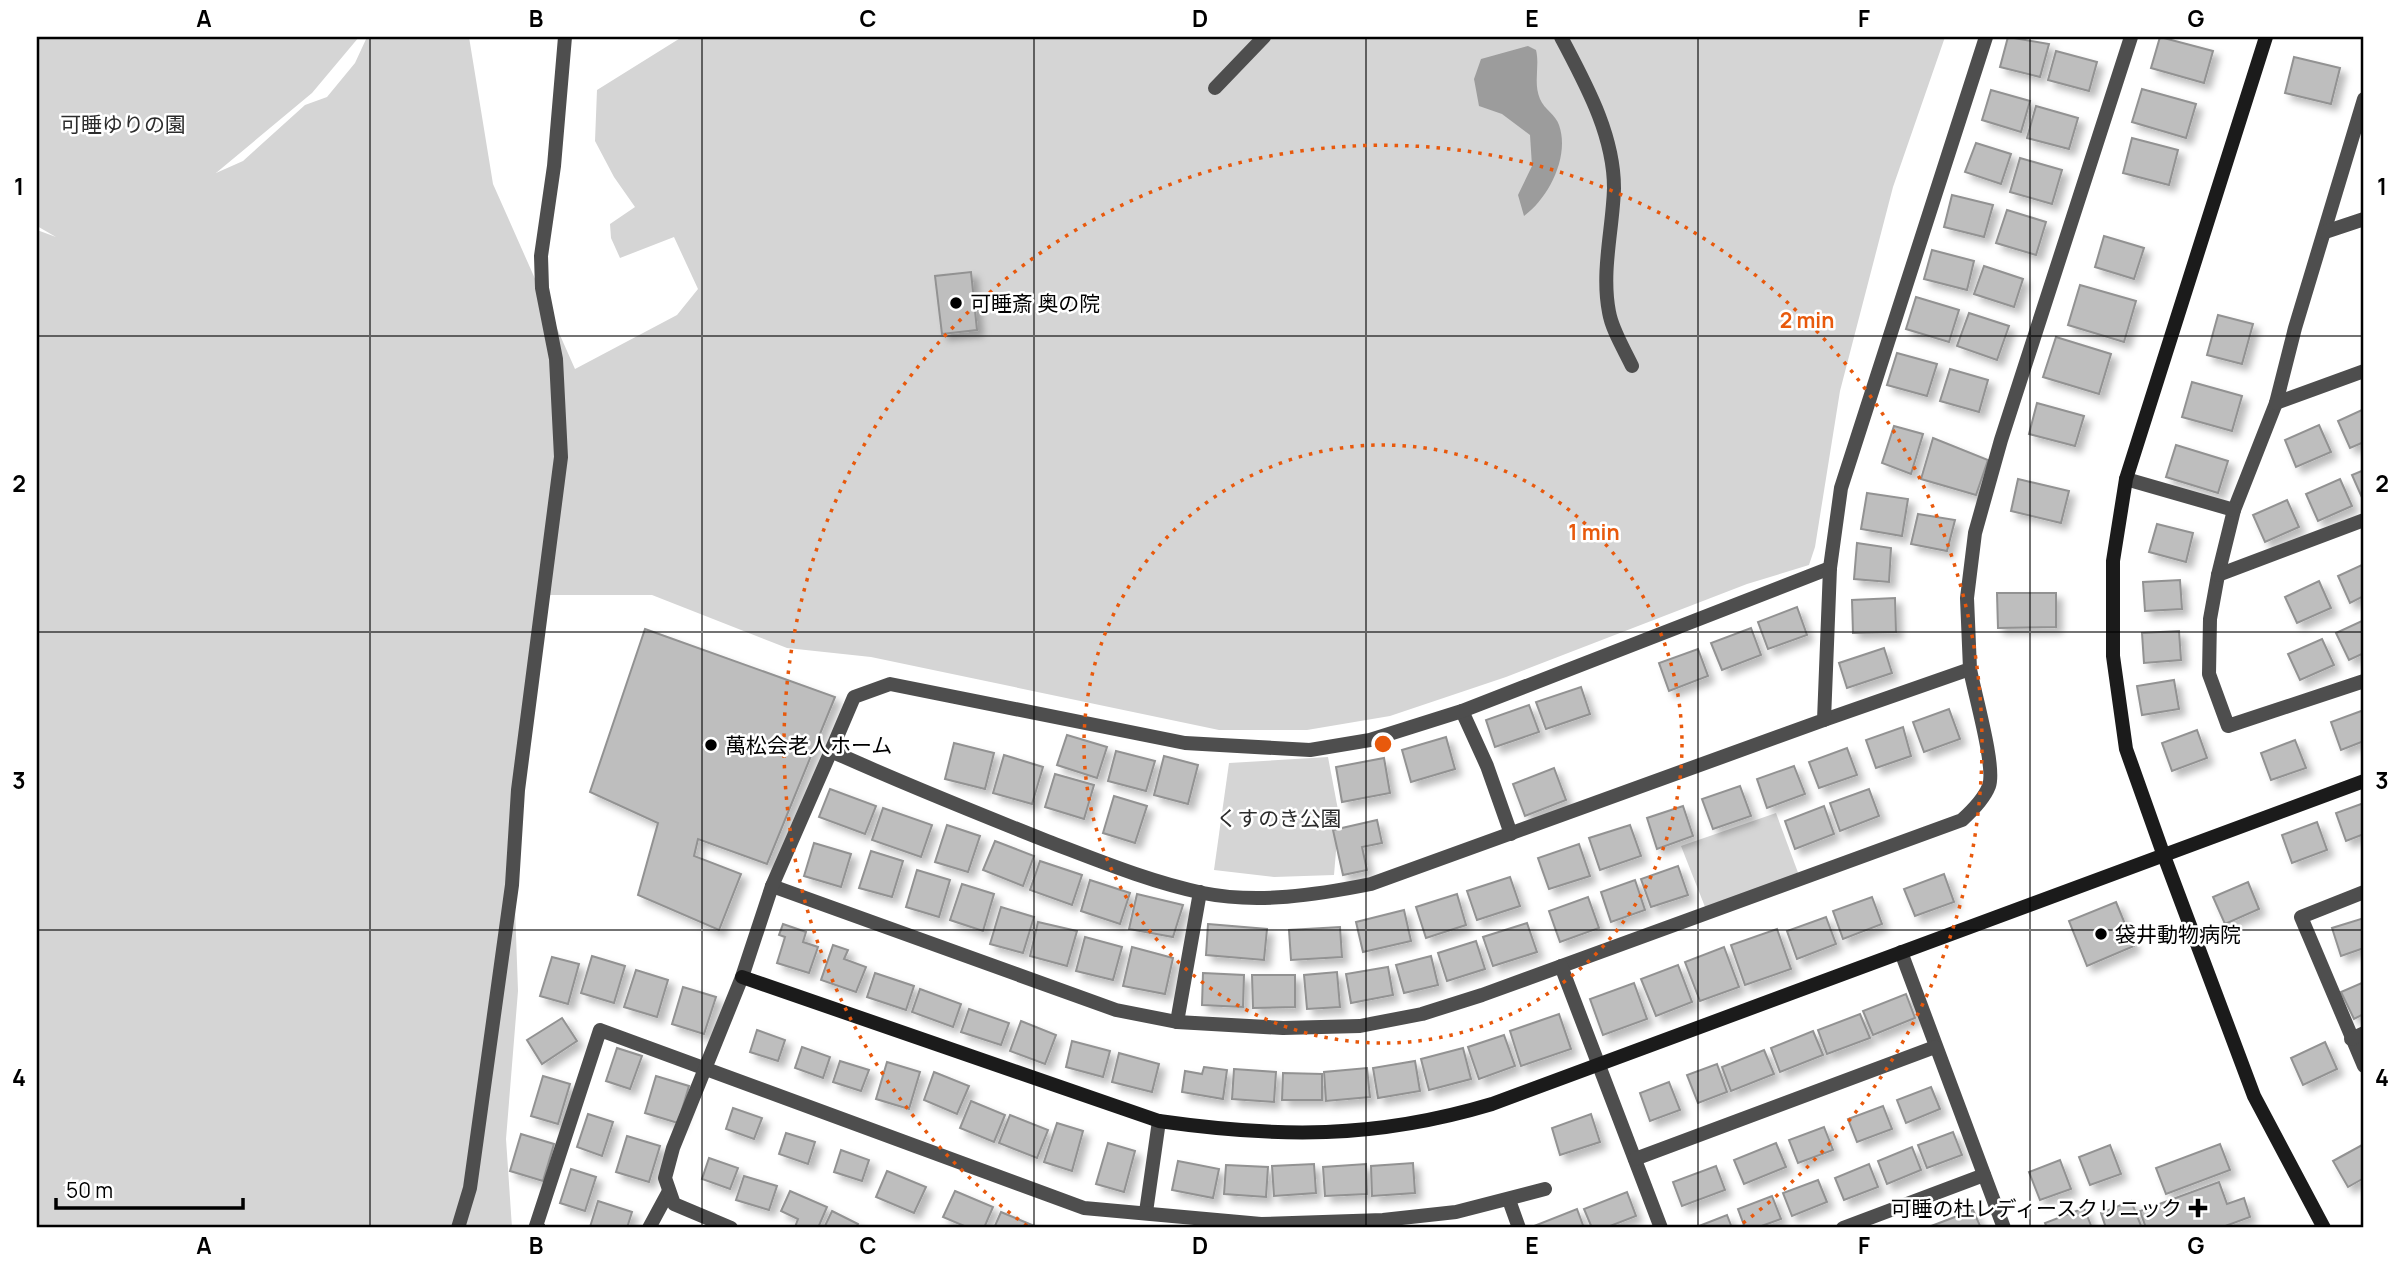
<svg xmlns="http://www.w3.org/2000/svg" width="2401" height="1265" viewBox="0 0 2401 1265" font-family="Manrope,'Noto Sans JP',sans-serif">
<defs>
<filter id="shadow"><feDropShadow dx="6" dy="6" stdDeviation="3.5" flood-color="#0004"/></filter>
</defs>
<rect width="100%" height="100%" fill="#fff"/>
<!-- green -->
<g fill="#d5d5d5">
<polygon points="37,37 359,37 312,93 216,173 243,161 305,105 327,97 355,63 367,37 469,37 493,184 575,369 677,315 698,289 674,237 620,258 611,238 610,224 635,207 614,177 595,141 597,90 682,37 1945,37 1893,187 1840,391 1815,547 1809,565 1747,584 1506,677 1390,716 1307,730 1219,730 871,657 787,648 652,595 541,595 513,850 518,991 506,1139 512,1228 37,1228 37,230 56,237 37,226"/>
<polygon points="1328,757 1339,815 1334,875 1274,877 1214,870 1229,763"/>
<polygon points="1776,813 1800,878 1707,912 1681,846"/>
</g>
<!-- water -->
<path fill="#9c9c9c" d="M1528,46L1536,50C1540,66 1533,83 1540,99C1544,109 1556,115 1559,125C1570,156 1549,198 1524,216L1518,195L1532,166L1530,135L1502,114L1479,106L1474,79L1481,59Z"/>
<!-- building -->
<g fill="#bebebe" stroke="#929292" stroke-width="2" filter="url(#shadow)">
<polygon points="2008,37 2049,44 2040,77 2000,67"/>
<polygon points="2160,37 2213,51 2204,83 2151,68"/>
<polygon points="2056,51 2097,62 2089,91 2048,80"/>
<polygon points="2294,57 2340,68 2331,104 2285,93"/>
<polygon points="2142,89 2196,104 2186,138 2132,122"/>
<polygon points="1991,90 2030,101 2021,132 1982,120"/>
<polygon points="2036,106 2078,118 2069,149 2027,138"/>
<polygon points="2132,138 2178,150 2169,185 2123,173"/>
<polygon points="1976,143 2011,154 2001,184 1965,172"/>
<polygon points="2020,158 2062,170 2052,204 2010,192"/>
<polygon points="1952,195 1993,205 1984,237 1944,227"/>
<polygon points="2007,210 2046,222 2036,255 1996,243"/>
<polygon points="2104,236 2144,248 2134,279 2095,267"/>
<polygon points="1932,250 1974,261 1967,290 1924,279"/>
<polygon points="1984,266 2023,279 2014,307 1974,294"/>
<polygon points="971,272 977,330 942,334 935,276"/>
<polygon points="2080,285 2136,301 2124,342 2068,325"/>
<polygon points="1916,297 1959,310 1949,342 1906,329"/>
<polygon points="1969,313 2009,326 1997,360 1957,346"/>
<polygon points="2218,315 2253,324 2242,364 2207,355"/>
<polygon points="2056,337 2111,354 2099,394 2043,377"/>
<polygon points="1897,353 1937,364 1927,396 1887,385"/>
<polygon points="1950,369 1988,380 1979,412 1940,401"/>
<polygon points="2192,382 2242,396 2232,431 2182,417"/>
<polygon points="2037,403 2084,416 2075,446 2029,434"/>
<polygon points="2364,409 2364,442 2350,448 2338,421"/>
<polygon points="2319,425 2331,452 2296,467 2285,440"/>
<polygon points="1894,426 1923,434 1911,474 1882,463"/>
<polygon points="1933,438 1988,460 1976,495 1921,479"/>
<polygon points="2176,445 2228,461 2218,493 2166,477"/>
<polygon points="2364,470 2364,502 2352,475"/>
<polygon points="2018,479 2069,491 2061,523 2011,511"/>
<polygon points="2340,479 2352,506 2318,521 2306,494"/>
<polygon points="1867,493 1908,499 1902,536 1861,529"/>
<polygon points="2287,500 2299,527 2265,542 2253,515"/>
<polygon points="1918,514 1955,520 1947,551 1911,544"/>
<polygon points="2157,524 2193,533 2186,562 2149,552"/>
<polygon points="1857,543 1891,548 1889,582 1854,579"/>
<polygon points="2364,564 2364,596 2350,603 2338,576"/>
<polygon points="2180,580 2182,609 2145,611 2143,582"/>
<polygon points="2319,581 2331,608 2297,623 2285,597"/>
<polygon points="1997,593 2056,593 2056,627 1998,628"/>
<polygon points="1895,598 1896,632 1853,633 1852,600"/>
<polygon points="1797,607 1807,635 1768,649 1758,622"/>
<polygon points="2364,620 2364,653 2349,660 2336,633"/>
<polygon points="1751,628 1761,655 1722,670 1711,643"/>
<polygon points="645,629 835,697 767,864 698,839 694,856 741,874 719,930 638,895 658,823 590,792"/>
<polygon points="2179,631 2181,660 2144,663 2142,633"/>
<polygon points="2322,639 2334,665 2300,680 2288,654"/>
<polygon points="1884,648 1892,673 1847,688 1839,663"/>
<polygon points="1698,649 1708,676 1669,691 1659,663"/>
<polygon points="2174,680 2179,709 2142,715 2137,686"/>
<polygon points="1581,687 1590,714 1546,729 1536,702"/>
<polygon points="1529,705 1539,732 1495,747 1486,720"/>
<polygon points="1949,709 1960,739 1924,752 1913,722"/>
<polygon points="2364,710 2364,741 2341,750 2331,722"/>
<polygon points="1903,727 1911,756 1876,768 1866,740"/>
<polygon points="2197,730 2207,758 2172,771 2162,743"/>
<polygon points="1067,735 1107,747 1097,778 1057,765"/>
<polygon points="1446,737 1455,769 1411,782 1402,750"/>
<polygon points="2295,740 2306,768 2271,780 2261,753"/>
<polygon points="954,743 994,753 985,789 945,779"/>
<polygon points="1847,748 1857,775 1819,788 1809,762"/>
<polygon points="1116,751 1155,761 1146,791 1108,781"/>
<polygon points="1004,755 1043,767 1032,804 993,793"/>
<polygon points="1164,756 1198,765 1188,804 1154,795"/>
<polygon points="1384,758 1390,793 1342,802 1336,767"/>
<polygon points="1794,766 1805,794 1767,808 1757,779"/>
<polygon points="1554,768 1566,800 1525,816 1513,784"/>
<polygon points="1055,774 1094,785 1084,819 1045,807"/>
<polygon points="1740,786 1751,816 1713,829 1702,799"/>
<polygon points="830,789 876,806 865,834 819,817"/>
<polygon points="1869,789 1879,816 1840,831 1830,803"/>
<polygon points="1114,796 1147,806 1135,843 1103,833"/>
<polygon points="2364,803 2364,834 2346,841 2336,813"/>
<polygon points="1683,806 1693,836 1657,849 1647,818"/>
<polygon points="1824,806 1834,834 1795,849 1785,821"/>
<polygon points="883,808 932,825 921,857 872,840"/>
<polygon points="1377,820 1382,843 1362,847 1367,870 1343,875 1333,830"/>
<polygon points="2317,822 2327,850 2292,863 2282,835"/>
<polygon points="947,825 980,836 968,872 935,862"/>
<polygon points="1630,825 1641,856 1600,870 1589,838"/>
<polygon points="995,841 1034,856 1023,886 983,870"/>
<polygon points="814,843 851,854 841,887 804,876"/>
<polygon points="1579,844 1590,876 1549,889 1538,858"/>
<polygon points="871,851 903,861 892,897 859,888"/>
<polygon points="1040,861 1082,875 1072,905 1030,890"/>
<polygon points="1678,866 1688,895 1651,907 1641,879"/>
<polygon points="917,870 950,880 939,917 906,907"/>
<polygon points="1944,874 1954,902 1915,916 1904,889"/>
<polygon points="1510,877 1520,906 1477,920 1467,891"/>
<polygon points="1090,880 1130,893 1120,924 1081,911"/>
<polygon points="1635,880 1645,910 1611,922 1601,892"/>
<polygon points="2248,882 2259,909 2225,924 2213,897"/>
<polygon points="962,884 994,894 983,931 950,920"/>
<polygon points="1137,894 1183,905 1173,937 1129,929"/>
<polygon points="1457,894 1466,925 1426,938 1416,907"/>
<polygon points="1588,897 1599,928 1560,942 1549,911"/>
<polygon points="1872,897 1882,924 1843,939 1833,911"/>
<polygon points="2116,902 2134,946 2087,966 2069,921"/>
<polygon points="1001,907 1034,917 1023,953 990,944"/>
<polygon points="1404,910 1411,941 1363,952 1356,922"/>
<polygon points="1826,917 1836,944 1797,959 1787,931"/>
<polygon points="2364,918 2364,948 2341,956 2332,928"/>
<polygon points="1038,922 1077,931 1067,966 1030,956"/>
<polygon points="1527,923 1537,952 1493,966 1483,937"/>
<polygon points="783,924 806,932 803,942 818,947 809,973 777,963 785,937 779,935"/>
<polygon points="1208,924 1267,929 1264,960 1206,955"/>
<polygon points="1340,927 1342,957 1291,960 1289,930"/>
<polygon points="1777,929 1791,969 1745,985 1731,945"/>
<polygon points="1085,937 1122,947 1113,980 1076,971"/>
<polygon points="1476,941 1485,969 1447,981 1438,953"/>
<polygon points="833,945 848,950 844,959 866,967 856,992 821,980"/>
<polygon points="1132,947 1173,958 1165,994 1123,986"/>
<polygon points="1724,947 1739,987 1700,1001 1685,962"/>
<polygon points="592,956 625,966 614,1003 581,993"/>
<polygon points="1431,956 1438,985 1404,993 1396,965"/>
<polygon points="552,957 579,964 568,1004 540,996"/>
<polygon points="1678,965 1692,1002 1656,1016 1641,979"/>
<polygon points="1388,967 1393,995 1351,1003 1346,974"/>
<polygon points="636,970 668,980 657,1017 624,1007"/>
<polygon points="1337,972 1340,1007 1307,1009 1304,975"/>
<polygon points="875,973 914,986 906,1010 867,997"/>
<polygon points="1203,973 1244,975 1243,1007 1202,1005"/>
<polygon points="1252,975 1295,975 1295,1007 1253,1008"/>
<polygon points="2364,982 2364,1014 2354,1019 2341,992"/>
<polygon points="1634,983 1647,1019 1603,1035 1590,999"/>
<polygon points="683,987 716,997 704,1034 672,1024"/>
<polygon points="920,989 961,1004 953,1027 912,1012"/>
<polygon points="1906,994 1915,1018 1873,1035 1863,1011"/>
<polygon points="969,1009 1009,1023 1001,1045 961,1032"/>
<polygon points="1559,1014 1571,1049 1521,1066 1510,1031"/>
<polygon points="1860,1014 1870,1038 1827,1054 1818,1030"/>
<polygon points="562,1018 577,1041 542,1064 527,1040"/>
<polygon points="1021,1021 1056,1035 1045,1064 1010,1051"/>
<polygon points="757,1030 785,1040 778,1061 750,1052"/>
<polygon points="1813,1031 1823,1055 1780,1072 1771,1048"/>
<polygon points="1504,1035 1515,1066 1479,1079 1468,1047"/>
<polygon points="1072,1041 1110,1051 1103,1077 1066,1067"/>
<polygon points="2325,1042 2337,1069 2303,1085 2291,1058"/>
<polygon points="802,1047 830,1057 823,1078 795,1068"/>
<polygon points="617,1048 642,1056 630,1089 606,1081"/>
<polygon points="1463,1048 1471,1079 1429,1090 1421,1059"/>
<polygon points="1764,1050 1774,1074 1731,1091 1722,1067"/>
<polygon points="1119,1053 1159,1064 1152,1092 1112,1082"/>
<polygon points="840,1061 869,1070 861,1091 833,1082"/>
<polygon points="1415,1061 1420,1091 1378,1098 1373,1068"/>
<polygon points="887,1062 920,1072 909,1109 876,1099"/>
<polygon points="1717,1064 1727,1092 1698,1103 1687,1075"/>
<polygon points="1204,1067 1227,1070 1223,1099 1182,1092 1185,1071 1202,1074"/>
<polygon points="1367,1068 1370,1097 1326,1101 1324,1072"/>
<polygon points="1234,1069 1276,1072 1274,1102 1232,1099"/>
<polygon points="934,1072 969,1086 957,1114 924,1100"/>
<polygon points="1283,1073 1322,1074 1322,1100 1282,1100"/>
<polygon points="543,1076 570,1084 558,1124 531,1116"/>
<polygon points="656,1076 689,1086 678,1123 645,1113"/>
<polygon points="1669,1082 1680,1110 1650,1121 1640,1093"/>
<polygon points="1931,1087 1940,1109 1906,1123 1897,1100"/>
<polygon points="971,1101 1005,1115 994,1142 960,1128"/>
<polygon points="1883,1106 1892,1129 1857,1142 1848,1119"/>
<polygon points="733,1108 762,1118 754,1139 726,1129"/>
<polygon points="588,1114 613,1122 602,1156 577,1147"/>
<polygon points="1591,1114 1600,1142 1560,1155 1552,1128"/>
<polygon points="1010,1115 1048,1130 1037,1158 999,1143"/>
<polygon points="1057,1123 1083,1131 1072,1171 1044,1162"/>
<polygon points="1824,1127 1833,1150 1798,1163 1789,1140"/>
<polygon points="1953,1132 1962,1155 1927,1168 1918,1145"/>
<polygon points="786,1133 815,1142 808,1164 779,1154"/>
<polygon points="521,1134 554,1144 543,1181 510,1171"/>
<polygon points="627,1136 660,1146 649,1182 616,1172"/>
<polygon points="1108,1143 1135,1151 1124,1192 1096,1184"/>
<polygon points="1776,1143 1786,1167 1744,1184 1734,1160"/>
<polygon points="2220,1144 2230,1170 2166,1194 2156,1168"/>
<polygon points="2364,1144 2364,1178 2348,1187 2333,1161"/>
<polygon points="2110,1145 2121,1174 2090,1185 2079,1157"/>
<polygon points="1912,1147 1921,1170 1887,1184 1878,1161"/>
<polygon points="841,1150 869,1160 862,1181 834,1172"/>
<polygon points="709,1158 738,1168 730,1189 702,1179"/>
<polygon points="2060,1160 2071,1189 2040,1200 2029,1172"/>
<polygon points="1178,1161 1219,1169 1213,1198 1172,1190"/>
<polygon points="1413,1163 1415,1193 1372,1196 1371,1166"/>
<polygon points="1314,1164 1316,1193 1274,1196 1272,1166"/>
<polygon points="1366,1164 1367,1194 1325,1196 1323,1167"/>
<polygon points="1869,1164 1878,1187 1844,1200 1835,1178"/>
<polygon points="1226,1165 1268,1167 1266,1197 1224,1194"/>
<polygon points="1716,1166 1725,1190 1682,1206 1673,1182"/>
<polygon points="571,1169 596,1177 585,1211 560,1203"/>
<polygon points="887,1171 926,1187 914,1213 876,1197"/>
<polygon points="744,1176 777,1186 769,1210 736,1200"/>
<polygon points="1818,1180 1827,1202 1792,1216 1783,1193"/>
<polygon points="2219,1182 2227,1204 2244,1198 2250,1217 2220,1228 2146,1228 2140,1211"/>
<polygon points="790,1191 827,1207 818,1228 795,1227 798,1219 781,1211"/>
<polygon points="955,1191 993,1207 984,1228 969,1228 943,1217"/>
<polygon points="1627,1192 1636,1216 1605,1228 1592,1228 1584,1209"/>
<polygon points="1772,1196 1781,1219 1756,1228 1745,1228 1738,1209"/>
<polygon points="598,1201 632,1212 627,1228 590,1227"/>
<polygon points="2131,1201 2142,1228 2106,1228 2101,1213"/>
<polygon points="2084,1208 2092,1228 2047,1228 2045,1223"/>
<polygon points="1577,1209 1584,1228 1535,1228 1534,1226"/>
<polygon points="1973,1210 1981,1228 1926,1228"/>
<polygon points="832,1211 858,1224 856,1228 824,1228"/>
<polygon points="1001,1212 1039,1228 994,1228"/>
<polygon points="1727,1215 1732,1228 1694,1228"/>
</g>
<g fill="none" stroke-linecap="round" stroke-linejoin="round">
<!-- street -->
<g stroke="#4e4e4e" stroke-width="14">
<path d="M1561,37C1585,83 1614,134 1614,188C1613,228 1601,271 1609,312C1612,330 1624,349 1632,366"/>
<polyline points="1215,88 1264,37"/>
<polyline points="2364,99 2295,328 2276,403 2234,510 2218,575 2210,619 2209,674 2228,726 2364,681"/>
<polyline points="2325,232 2364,219"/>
<polyline points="2276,403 2364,371"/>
<polyline points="2126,479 2234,510"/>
<polyline points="2218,575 2364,520"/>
<polyline points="1462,711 1487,766 1511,834"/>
<polyline points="1824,720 1970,669 1967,598 1975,533 2001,440 2131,37"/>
<polyline points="831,751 854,697 890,684 1185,743 1310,750 1370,740 1462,711 1830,568"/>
<path d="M772,886L1116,1010L1177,1022L1283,1028L1360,1026L1422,1014L1482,995L1962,820C1973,810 1984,799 1989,786C1996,767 1974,692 1970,669"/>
<polyline points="2364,892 2301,917 2364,1066"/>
<polyline points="1901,952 2004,1228"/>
<polyline points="1561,966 1661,1228"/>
<polyline points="1177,1022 1200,892"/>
<polyline points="2351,1039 2364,1033"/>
<polyline points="1635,1159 1935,1047"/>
<polyline points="1509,1200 1519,1228"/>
<polyline points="1146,1212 1159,1121"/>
<polyline points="458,1228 470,1188 512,885 518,790 561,457 556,359 542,288 541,256 554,166 565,37"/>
<polyline points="539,1228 536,1226 600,1030 1084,1208 1261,1224 1383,1220 1456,1212 1545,1189"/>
<polyline points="649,1228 669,1191"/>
<path d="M731,1228L674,1204L665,1178L673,1148L742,977L772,886L831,751C902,783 974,812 1047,841C1097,860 1150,882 1203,893C1258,904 1316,895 1371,884L1824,720L1830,568L1841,488L1986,37"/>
<polyline points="1843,1228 1984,1175"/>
</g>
<!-- secondary -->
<g stroke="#1b1b1b" stroke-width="14">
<polyline points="2266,37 2126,479 2113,561 2113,656 2126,749 2164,856 2254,1096 2324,1228"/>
<path d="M742,977L1159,1121C1278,1138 1375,1139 1492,1104L2364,781"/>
</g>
</g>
<!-- grid -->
<path fill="none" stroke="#000" stroke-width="2" stroke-opacity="0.55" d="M370,37V1228M702,37V1228M1034,37V1228M1366,37V1228M1698,37V1228M2030,37V1228M37,336H2364M37,632H2364M37,930H2364"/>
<!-- distance rings -->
<g fill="none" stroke="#e8590c" stroke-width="3.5" stroke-dasharray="3.5 7">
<circle cx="1383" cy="744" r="299"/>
<path d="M1027 1226A599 599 0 1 1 1739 1226"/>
</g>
<!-- markers -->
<g fill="#000" stroke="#fff" stroke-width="2.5">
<circle cx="956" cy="303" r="7"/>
<circle cx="711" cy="745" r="7"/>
<circle cx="2101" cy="934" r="7"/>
<path d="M2194.5 1197.5h7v7h7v7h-7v7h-7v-7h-7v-7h7z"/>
</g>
<g text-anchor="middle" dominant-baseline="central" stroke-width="5" stroke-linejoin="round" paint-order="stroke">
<!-- park labels -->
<g font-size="21" fill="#2c2c2c" stroke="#fff">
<text x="123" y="124">可睡ゆりの園</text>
<text x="1279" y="818">くすのき公園</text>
</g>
<!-- poi labels -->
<g font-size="21" fill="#000" stroke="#fff" text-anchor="start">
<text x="970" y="303">可睡斎 奥の院</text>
<text x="725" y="745">萬松会老人ホーム</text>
<text x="2115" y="934">袋井動物病院</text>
<text x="2182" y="1208" text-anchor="end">可睡の杜レディースクリニック</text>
</g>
</g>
<circle cx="1383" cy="744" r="10" fill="#e8590c" stroke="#fff" stroke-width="3.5"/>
<g font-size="21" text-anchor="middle" font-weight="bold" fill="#e8590c" stroke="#fff" stroke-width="5" stroke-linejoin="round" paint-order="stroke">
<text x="1807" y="328">2 min</text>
<text x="1594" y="540">1 min</text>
</g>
<!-- border -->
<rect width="2401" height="1265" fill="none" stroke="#ffffff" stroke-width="77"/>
<!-- scale -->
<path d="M56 1198v10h187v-10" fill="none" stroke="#000000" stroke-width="3.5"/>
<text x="66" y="1198" font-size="21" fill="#000000" stroke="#ffffff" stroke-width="5" paint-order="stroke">50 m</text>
<rect x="38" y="38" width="2324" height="1188" fill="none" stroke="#000" stroke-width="2.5"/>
<g font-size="23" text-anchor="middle" font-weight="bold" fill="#000">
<text x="204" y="27">A</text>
<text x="536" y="27">B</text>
<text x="868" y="27">C</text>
<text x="1200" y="27">D</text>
<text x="1532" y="27">E</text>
<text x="1864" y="27">F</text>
<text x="2196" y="27">G</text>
<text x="19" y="195">1</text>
<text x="2382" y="195">1</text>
<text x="19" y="492">2</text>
<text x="2382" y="492">2</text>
<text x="19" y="789">3</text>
<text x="2382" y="789">3</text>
<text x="19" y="1086">4</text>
<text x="2382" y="1086">4</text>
<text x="204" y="1254">A</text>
<text x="536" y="1254">B</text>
<text x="868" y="1254">C</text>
<text x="1200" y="1254">D</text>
<text x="1532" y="1254">E</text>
<text x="1864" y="1254">F</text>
<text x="2196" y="1254">G</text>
</g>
</svg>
